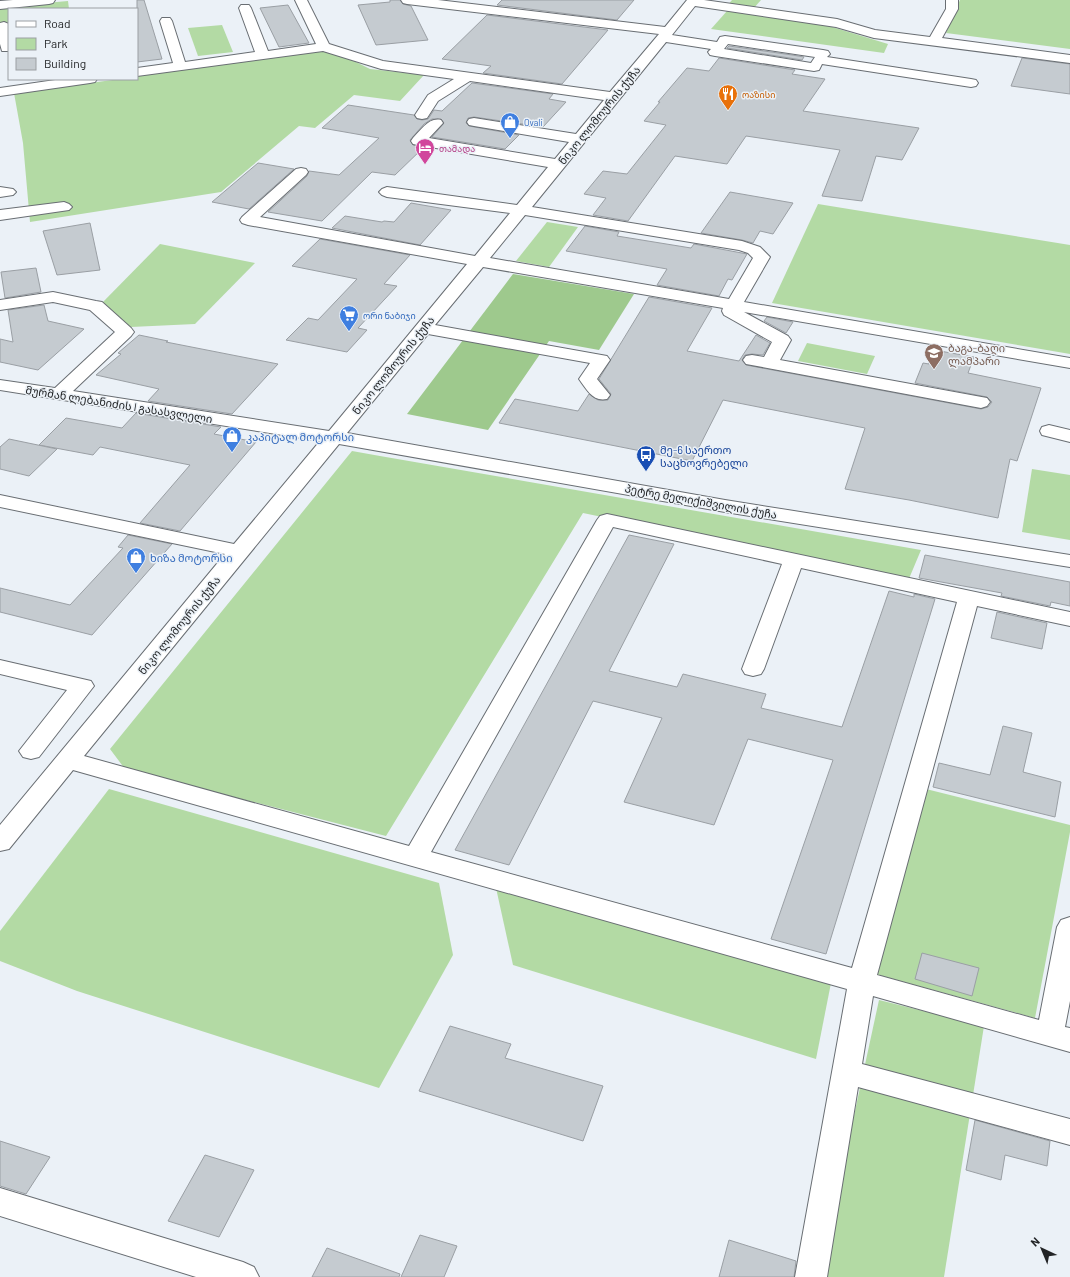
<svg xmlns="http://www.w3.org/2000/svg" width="1070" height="1277" viewBox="0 0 1070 1277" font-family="Barlow,'Noto Sans Georgian',sans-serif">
<rect width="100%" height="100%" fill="#ebf1f7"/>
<!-- green -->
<g fill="#b3daa4">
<polygon points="732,0 761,0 753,9 727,6"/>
<polygon points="960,0 1070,0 1070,49 946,33"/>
<polygon points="68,1 69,9 9,9 9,24 0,25 0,7"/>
<polygon points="727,11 829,26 888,44 884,53 711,29"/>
<polygon points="222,25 233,52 198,56 188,28"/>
<polygon points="322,50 348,58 370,69 424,75 400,101 354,95 315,128 299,126 221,192 30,222 23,143 14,93 120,79 137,79 137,76"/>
<polygon points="818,204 1070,245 1070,354 772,303"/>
<polygon points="547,222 578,227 549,267 516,261"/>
<polygon points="160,244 255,263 195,324 131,327 101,304"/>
<polygon points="807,343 875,356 867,374 798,361"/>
<polygon points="352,451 380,456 921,550 908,581 583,513 386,836 125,769 110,749"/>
<polygon points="1032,469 1070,475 1070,540 1022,532"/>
<polygon points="109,789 439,883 453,955 379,1088 77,991 0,961 0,931"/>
<polygon points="926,789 1070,825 1070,832 1035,1018 875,974"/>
<polygon points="496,888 831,983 816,1059 513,965"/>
<polygon points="879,1000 984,1026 944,1277 819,1277"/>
</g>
<!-- forest -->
<polygon fill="#9ec98d" points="513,274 634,294 599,350 549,341 488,430 407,414"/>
<!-- building -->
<g fill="#c5cbd0" stroke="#9a9fa4">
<polygon points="137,0 144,0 162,59 137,62"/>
<polygon points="390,0 400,0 403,4 411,6 428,40 376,45 358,5 390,2"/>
<polygon points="502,0 634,0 617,20 497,5"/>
<polygon points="288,5 309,43 279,47 260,8"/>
<polygon points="487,15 608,30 562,84 483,73 491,66 442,59"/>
<polygon points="729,46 792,55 804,57 802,60 727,48"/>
<polygon points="719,58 795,70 792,74 825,79 803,111 919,128 902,160 876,156 862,201 822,196 840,150 746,136 727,164 675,156 628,221 593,215 606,198 584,194 603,171 627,174 666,125 644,121 660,102 658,102 687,68 709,71"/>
<polygon points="1022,58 1070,64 1070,94 1011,86"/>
<polygon points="472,83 553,94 549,99 566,102 543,127 474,117 468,118 466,123 469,126 519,135 505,149 432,137 444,123 441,119 432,119 424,124 410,140 413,145 424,147 395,175 372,172 322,221 268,212 307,176 309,171 339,175 379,138 322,128 348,105 414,115 417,119 422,120 428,119 434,110 442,111"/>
<polygon points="258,163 294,169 249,209 212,202"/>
<polygon points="730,192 793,203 773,234 760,231 753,243 742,240 701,233"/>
<polygon points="411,203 451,210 420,245 332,228 345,216 382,222 384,221 394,222"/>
<polygon points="90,223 100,270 57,275 43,231"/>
<polygon points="585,226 619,232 617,236 691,248 694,244 747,254 732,280 728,279 719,296 657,285 667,269 566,251"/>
<polygon points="320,239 410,255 384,284 397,286 358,328 367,330 347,352 286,340 308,318 318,320 357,279 292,266"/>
<polygon points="36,268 41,292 5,298 1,272"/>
<polygon points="649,297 712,308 687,351 739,361 756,335 770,343 763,355 752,354 745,355 742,360 746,365 981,409 988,407 992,402 987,397 915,383 923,363 929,364 934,350 974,357 968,373 1041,388 1017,461 1010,459 998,518 909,500 845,489 865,428 723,400 692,461 499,423 515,399 578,411 589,394 598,400 608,400 611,394 599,379"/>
<polygon points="44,305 48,321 84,329 38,370 0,362 0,339 13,342 8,310"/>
<polygon points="767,317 793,322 786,333 764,321"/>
<polygon points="139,335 168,341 166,342 278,364 232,414 148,401 159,389 96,375 121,354 118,353"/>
<polygon points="136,413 221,427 214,434 256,442 180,531 140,523 190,465 100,447 93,455 39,445 66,418 122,428"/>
<polygon points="9,439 57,449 29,476 0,469 0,447"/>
<polygon points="128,535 172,544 92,635 0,612 0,588 70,605 123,548 118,547"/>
<polygon points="629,535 674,544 609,671 677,687 683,674 766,694 761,708 842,727 889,591 914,597 914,594 935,599 826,954 771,939 833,760 748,739 714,825 624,802 662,718 593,701 509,865 455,850"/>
<polygon points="925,555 1070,582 1070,606 1051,602 1050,606 1001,596 1002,593 919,578"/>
<polygon points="997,612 1047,623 1042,649 991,638"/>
<polygon points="1003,726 1032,733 1023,772 1061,782 1055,817 933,787 939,763 990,775"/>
<polygon points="922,953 979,968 972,996 915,979"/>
<polygon points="450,1026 511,1044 505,1058 603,1086 583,1141 419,1091"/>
<polygon points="975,1120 1050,1141 1047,1166 1005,1155 1001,1180 966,1170"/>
<polygon points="0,1141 50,1157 26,1194 0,1186"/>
<polygon points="205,1155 254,1170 219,1237 168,1221"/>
<polygon points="420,1235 457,1246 444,1277 401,1277"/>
<polygon points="729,1240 796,1261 794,1277 719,1277"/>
<polygon points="327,1248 400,1274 399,1277 312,1277"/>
</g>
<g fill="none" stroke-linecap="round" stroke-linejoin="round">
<defs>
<g id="minor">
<polygon points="13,0 55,0 53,3 49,4 0,9 0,1"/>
<path d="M295,0H307L329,44L383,61L610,92L659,34L407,4L403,3L401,0H438L665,27L687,0H704L837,19L875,30L930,37L946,9V0H958V9L942,38L1070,55V63L874,38L836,27L695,6L672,35L717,42L720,37L725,36L823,50L828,51L830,54L827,57L971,79L976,80L978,83L976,86L971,87L822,64L819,70L814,71L715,56L710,55L708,52L711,49L666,42L532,207L742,241L760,247L770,257L744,302L1070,358V368L744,312L788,336L791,340L780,360L987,398L990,402L987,406L981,408L746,364L743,360L746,356L752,355L764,357L772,342L724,315L722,311L723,308L483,267L435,325L607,356L610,360L597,379L610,395L607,399C593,402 587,390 579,379L590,363L428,334L347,433L725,500L1070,555V567L725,512L339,444L84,756L409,846L597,520L600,516L607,514L1070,612V626L977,606L877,975L1039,1020L1057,927L1061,920L1070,917V1001L1065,1027L1070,1028V1052L873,996L862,1064L1070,1119V1145L858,1087L827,1277H795L847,989L73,770L9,849L0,851V825L225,554L0,507V495L234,544L320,441L0,390V380L55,388L115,332L90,310L53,302L0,310V300L53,292L96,301L102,302L131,328L134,332L131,336L73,391L329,431L467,264L248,225L242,223L240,220L242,217L296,169L301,168L306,169L308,172L306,175L260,217L475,256L510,213L387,197L382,195L379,192L382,189L387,187L517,205L548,167L418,145L413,144L411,141L413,138C421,130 429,117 441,120L443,123L429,138L555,159L569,142L474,126L469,125L467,122L469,119L474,118L576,134L604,100L470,81L438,101L427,118L422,119L417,118L415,115L428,95L454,79L381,69L323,51L137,76V68L173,63L160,21L162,18H170L172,21L185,62L255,52L239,8L241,5H249L251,8L268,51L316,44ZM728,44L815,57L811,63L724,49ZM525,215L739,250L748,253L753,258L729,299L490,258ZM613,527L782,564L742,669L745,674L753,676L761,674L764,669L801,568L957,602L852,968L431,852Z"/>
<polygon points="4,22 9,24 9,51 2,51 0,44 0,23"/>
<polygon points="62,79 97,79 95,82 90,83 0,96 0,88"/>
<polygon points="0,187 13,189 16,192 13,195 0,197"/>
<polygon points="64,202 69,204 72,207 69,210 0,220 0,210"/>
<polygon points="1049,425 1070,430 1070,442 1042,435 1040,431 1042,427"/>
<polygon points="0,660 91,681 94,686 39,757 31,759 23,757 19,751 67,690 0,674"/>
<polygon points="0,1188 243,1262 254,1267 259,1277 196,1277 0,1216"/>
</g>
</defs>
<!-- minor casing -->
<use href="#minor" stroke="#696e73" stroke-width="2"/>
<!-- minor -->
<use href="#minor" fill="#fff" fill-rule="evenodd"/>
</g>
<!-- icons -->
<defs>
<symbol id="restaurant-pin" viewBox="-11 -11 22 30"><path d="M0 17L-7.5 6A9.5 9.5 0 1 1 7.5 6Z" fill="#e8710a" stroke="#ebf1f7"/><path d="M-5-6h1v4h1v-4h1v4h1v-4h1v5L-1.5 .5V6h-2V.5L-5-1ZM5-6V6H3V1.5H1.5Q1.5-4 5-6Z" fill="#fff"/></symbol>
<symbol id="shop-pin" viewBox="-11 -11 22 30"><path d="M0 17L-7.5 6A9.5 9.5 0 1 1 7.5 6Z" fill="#3f7fe0" stroke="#ebf1f7"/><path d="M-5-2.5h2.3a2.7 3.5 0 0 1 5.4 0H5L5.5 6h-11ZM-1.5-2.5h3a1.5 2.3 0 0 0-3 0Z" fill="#fff"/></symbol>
<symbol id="hotel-pin" viewBox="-11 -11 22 30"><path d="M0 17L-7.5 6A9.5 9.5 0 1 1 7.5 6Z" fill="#d1479c" stroke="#ebf1f7"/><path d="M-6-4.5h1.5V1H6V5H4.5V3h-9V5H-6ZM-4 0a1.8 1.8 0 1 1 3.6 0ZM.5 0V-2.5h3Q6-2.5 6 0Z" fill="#fff"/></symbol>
<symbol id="supermarket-pin" viewBox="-11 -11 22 30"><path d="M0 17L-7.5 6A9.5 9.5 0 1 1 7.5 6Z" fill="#3f7fe0" stroke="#ebf1f7"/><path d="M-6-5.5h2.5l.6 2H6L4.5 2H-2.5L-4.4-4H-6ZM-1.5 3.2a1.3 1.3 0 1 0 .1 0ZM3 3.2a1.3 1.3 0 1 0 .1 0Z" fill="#fff"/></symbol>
<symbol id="school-pin" viewBox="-11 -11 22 30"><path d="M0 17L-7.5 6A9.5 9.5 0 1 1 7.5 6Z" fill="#8d6e63" stroke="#ebf1f7"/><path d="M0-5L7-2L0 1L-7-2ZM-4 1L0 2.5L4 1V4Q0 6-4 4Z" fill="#fff"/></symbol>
<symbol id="bus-pin" viewBox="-11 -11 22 30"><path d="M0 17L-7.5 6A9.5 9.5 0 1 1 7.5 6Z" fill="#1a4fb4" stroke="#ebf1f7"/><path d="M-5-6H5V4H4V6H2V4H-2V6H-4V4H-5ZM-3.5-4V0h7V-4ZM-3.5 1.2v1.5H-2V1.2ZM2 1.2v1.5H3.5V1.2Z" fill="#fff"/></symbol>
</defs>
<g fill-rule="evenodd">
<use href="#restaurant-pin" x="717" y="83" width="22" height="30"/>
<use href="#shop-pin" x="499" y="111" width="22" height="30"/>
<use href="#hotel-pin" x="414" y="137" width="22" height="30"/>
<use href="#supermarket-pin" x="338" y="304" width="22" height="30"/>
<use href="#school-pin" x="923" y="342" width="22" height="30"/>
<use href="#shop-pin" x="221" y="425" width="22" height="30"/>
<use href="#bus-pin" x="635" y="444" width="22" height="30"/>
<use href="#shop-pin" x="125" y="546" width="22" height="30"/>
</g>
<g text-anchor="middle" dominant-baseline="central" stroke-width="3" stroke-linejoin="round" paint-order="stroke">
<!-- far-food labels -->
<g font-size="9" fill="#c56008" stroke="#ebf1f7" text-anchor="start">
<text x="742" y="94">ოაზისი</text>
</g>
<!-- far-shop labels -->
<g font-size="9" fill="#366cbe" stroke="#ebf1f7" text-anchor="start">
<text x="524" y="122">Ovali</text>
<text x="363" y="315">ორი ნაბიჯი</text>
</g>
<!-- far-hotel labels -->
<g font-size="9" fill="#b23c85" stroke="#ebf1f7" text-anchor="start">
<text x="439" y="148">თამადა</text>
</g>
<!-- street labels -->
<g font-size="11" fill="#222426" stroke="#ebf1f7">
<text transform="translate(599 115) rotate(-51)">ნიკო ლომოურის ქუჩა</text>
<text transform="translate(393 365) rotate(-51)">ნიკო ლომოურის ქუჩა</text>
<text transform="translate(119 404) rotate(9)">მურმან ლებანიძის I გასასვლელი</text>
<text transform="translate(701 501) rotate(10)">პეტრე მელიქიშვილის ქუჩა</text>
<text transform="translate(179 625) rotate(-51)">ნიკო ლომოურის ქუჩა</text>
</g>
<!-- education labels -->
<g font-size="11" fill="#785e54" stroke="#ebf1f7" text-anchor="start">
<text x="948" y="347">ბაგა-ბაღი<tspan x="948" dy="13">ლამპარი</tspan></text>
</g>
<!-- shop labels -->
<g font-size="11" fill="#366cbe" stroke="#ebf1f7" text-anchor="start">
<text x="246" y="436">კაპიტალ მოტორსი</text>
<text x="150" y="557">ხიზა მოტორსი</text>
</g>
<!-- transit labels -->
<g font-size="11" fill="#164399" stroke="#ebf1f7" text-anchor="start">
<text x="660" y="449">მე-6 საერთო<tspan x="660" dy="13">საცხოვრებელი</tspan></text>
</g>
</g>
<!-- legend -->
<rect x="8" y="8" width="130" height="72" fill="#ebf1f7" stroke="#9b9fa3"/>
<rect x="16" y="21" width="20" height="6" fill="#ffffff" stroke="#9b9fa3"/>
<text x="44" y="28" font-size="12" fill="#222426">Road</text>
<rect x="16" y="38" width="20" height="12" fill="#b3daa4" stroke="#9b9fa3"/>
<text x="44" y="48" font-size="12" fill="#222426">Park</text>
<rect x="16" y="58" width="20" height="12" fill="#c5cbd0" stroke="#9b9fa3"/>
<text x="44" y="68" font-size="12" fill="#222426">Building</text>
<!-- north arrow -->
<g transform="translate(1042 1249) rotate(316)" stroke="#ebf1f7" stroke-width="3" paint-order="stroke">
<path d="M0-3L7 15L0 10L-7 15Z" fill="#222426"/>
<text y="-6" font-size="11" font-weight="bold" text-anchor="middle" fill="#222426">N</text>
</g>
</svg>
